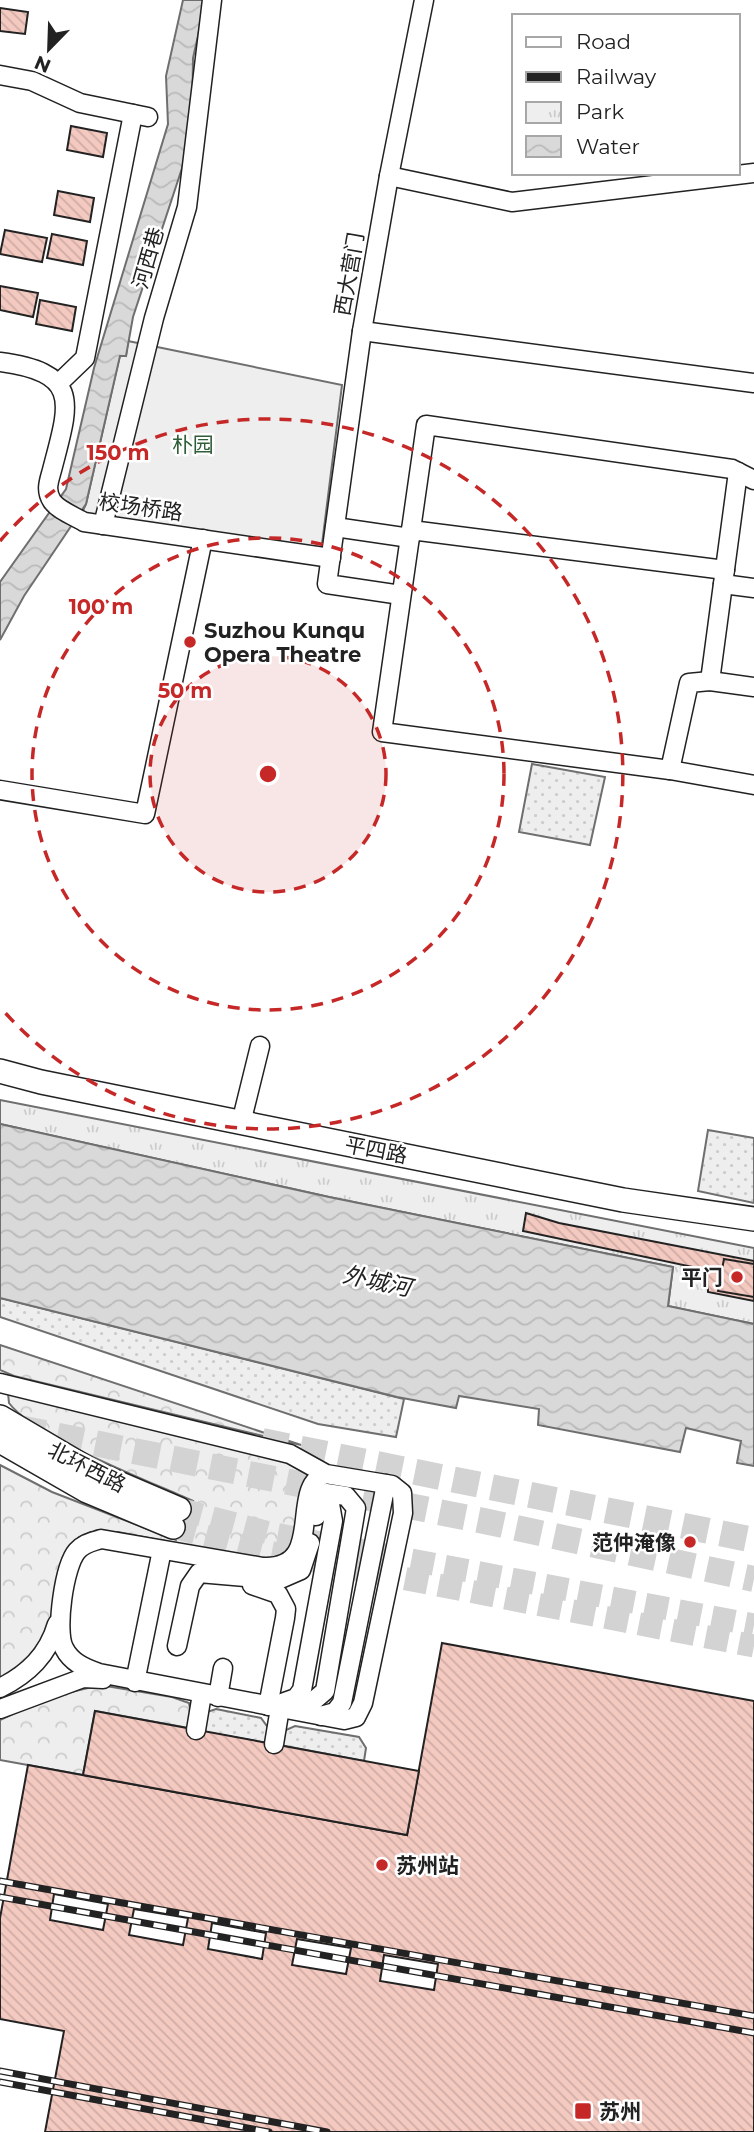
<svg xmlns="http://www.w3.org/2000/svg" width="754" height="2132" viewBox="0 0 754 2132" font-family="Montserrat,'Noto Sans SC',sans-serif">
<defs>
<pattern id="grass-dots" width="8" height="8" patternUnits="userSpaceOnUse" patternTransform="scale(1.75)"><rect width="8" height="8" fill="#eee"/><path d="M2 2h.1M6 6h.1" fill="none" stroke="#ccc" stroke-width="1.8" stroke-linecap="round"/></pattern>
<pattern id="forest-crowns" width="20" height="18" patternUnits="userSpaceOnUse" patternTransform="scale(1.75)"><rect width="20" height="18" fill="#eee"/><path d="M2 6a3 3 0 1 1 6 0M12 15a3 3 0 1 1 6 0" fill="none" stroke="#ccc"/></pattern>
<pattern id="park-tufts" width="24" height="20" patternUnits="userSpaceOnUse" patternTransform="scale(1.75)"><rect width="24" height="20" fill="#eee"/><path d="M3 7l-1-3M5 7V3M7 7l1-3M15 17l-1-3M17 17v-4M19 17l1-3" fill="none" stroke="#ccc"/></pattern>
<pattern id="water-waves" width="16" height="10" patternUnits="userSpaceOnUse" patternTransform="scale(1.75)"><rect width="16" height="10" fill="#d9d9d9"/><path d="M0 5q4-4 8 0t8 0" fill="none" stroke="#bababa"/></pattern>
<pattern id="building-back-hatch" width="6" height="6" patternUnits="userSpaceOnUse" patternTransform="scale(1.75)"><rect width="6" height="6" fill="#f3c9c0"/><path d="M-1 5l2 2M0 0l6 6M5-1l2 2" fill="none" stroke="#d0aca5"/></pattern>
</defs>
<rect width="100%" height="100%" fill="#fff"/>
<!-- grass -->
<g fill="url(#grass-dots)" stroke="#6f6f6f" stroke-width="2">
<polygon points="532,764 605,777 590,845 519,832"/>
<polygon points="708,1130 754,1138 754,1203 698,1191"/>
<polygon points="0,1298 404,1399 396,1437 318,1424 0,1317"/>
<polygon points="216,1709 261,1718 269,1729 267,1743 200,1731 207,1712"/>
<polygon points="295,1726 359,1737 366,1748 364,1761 280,1745 286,1730"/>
</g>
<!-- forest -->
<g fill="url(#forest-crowns)" stroke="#6f6f6f" stroke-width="2">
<polygon points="0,1345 301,1445 14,1376 0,1370"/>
<path d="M8,1393L279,1457L310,1473L296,1543L281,1559L260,1560L118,1532H91L79,1537L71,1545L57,1608L40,1651L0,1683V1465L52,1492L176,1540L193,1501C151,1482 34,1437 9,1403Z"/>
<polygon points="100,1685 172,1697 189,1703 194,1729 95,1711 83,1775 0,1760 0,1720 47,1698"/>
</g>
<!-- park -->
<polygon fill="url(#park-tufts)" stroke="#6f6f6f" stroke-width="2" points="0,1100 754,1248 754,1324 668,1306 673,1267 329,1197 0,1124"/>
<!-- garden -->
<polygon fill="#eee" stroke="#6f6f6f" stroke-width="2" points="128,341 342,385 321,552 80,517 86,504 120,355 126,356"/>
<!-- water -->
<g fill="url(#water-waves)" stroke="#6f6f6f" stroke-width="2">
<polygon points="183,0 206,0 193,58 192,125 188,150 133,317 126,356 120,356 86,504 24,596 0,640 0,582 66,489 94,368 168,124 166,76"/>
<polygon points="0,1124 329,1197 673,1267 668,1306 754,1324 754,1466 737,1463 741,1441 686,1428 680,1452 538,1425 539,1409 459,1396 456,1408 397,1397 0,1298"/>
</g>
<!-- building -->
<g fill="url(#building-back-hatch)" stroke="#222" stroke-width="2" fill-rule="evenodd">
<polygon points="0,8 28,12 25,34 0,31"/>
<polygon points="71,126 107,133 103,157 67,150"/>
<polygon points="58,191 94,198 90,222 54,215"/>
<polygon points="5,230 47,238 42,262 0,254"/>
<polygon points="52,234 87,241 83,265 47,258"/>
<polygon points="0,286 38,293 33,317 0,310"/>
<polygon points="40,300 76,307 72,331 36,324"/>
<polygon points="526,1213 559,1223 754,1261 754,1301 708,1292 707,1270 523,1231"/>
<polygon points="724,1259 754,1264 754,1297 718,1291"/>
<path d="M442,1643L754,1701V2132H45L64,2031L0,2019V1918L28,1765L407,1835ZM54,1894L108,1904L103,1930L50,1920ZM134,1909L188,1918L183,1945L129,1935ZM212,1923L266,1933L262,1959L208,1949ZM297,1939L351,1948L346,1974L292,1965ZM384,1955L438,1964L434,1990L380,1981Z"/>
<polygon points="95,1711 419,1771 407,1835 83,1775"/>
</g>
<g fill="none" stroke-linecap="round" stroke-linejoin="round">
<!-- major-tunnel -->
<g stroke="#d3d3d3" stroke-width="23" stroke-dasharray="23 11" stroke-linecap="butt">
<polyline points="179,1509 269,1533 754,1625"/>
<polyline points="173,1527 262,1551 754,1646"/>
</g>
<!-- highway-tunnel -->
<g stroke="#d3d3d3" stroke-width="26" stroke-dasharray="26 13" stroke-linecap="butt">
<polyline points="19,1428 484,1521 754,1579"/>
<polyline points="262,1441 754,1540"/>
</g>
<defs>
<g id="minor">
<polyline points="0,75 32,81 80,103 148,117"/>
<polyline points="389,176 512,202 754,173"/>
<polyline points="362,331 754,383"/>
<path d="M0,362C83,373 69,404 52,470C49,481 45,490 52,501C58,510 74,516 84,522L331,558"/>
<polyline points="59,383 85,358 133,114"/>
<polyline points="754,480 732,469 426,425 382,732 670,770 754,785"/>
<polyline points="103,525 154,318 187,207 212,0"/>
<polyline points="335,527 410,538"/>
<polyline points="411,530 725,570"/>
<polyline points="723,584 754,588"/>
<polyline points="401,595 327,584 362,331 389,176 424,0"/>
<polyline points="710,681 738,472"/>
<polyline points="670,770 689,683 710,681 754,687"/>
<polyline points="0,790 145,814 203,539"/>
<polyline points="241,1123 260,1046"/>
<path d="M0,1383L290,1454L326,1474L392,1485L402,1493L403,1513L363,1703L356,1717L344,1720L99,1673C84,1668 71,1662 64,1648C55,1631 64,1566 77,1551C84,1543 92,1542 101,1539L263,1567C328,1570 287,1486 326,1474"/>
<polyline points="252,1585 278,1594 286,1609 285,1618 268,1706"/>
<polyline points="177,1646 190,1586 199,1573 278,1580 301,1570 310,1543"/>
<polyline points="135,1682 162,1550"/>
<path d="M0,1688C28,1674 48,1655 57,1624"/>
<polyline points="218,1697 223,1668"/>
<polyline points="282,1703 296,1698 302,1690 333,1521 330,1504 318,1502"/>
<polyline points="292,1706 311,1703 325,1691 356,1508 346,1496 326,1493 318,1502 316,1516"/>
<polyline points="0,1709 83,1678 103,1679"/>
<polyline points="321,1716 335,1712 342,1703 386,1484"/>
<polyline points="196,1730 202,1694"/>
<polyline points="274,1744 280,1708"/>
</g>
<g id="major">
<polyline points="0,1071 41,1082 623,1200 754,1219"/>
<polyline points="0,1417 95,1473 179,1509"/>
<polyline points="0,1441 87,1491 173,1527"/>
</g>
</defs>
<!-- minor casing -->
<use href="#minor" stroke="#222" stroke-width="21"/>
<!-- major casing -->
<use href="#major" stroke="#222" stroke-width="26"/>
<!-- minor -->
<use href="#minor" stroke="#fff" stroke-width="18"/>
<!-- major -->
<use href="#major" stroke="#fff" stroke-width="23"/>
<defs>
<g id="rail">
<polyline points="0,1881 754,2016"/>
<polyline points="0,1897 754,2033"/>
<polyline points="0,2071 327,2132"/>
<polyline points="0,2082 269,2132"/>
</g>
</defs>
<!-- rail casing -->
<use href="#rail" stroke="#222" stroke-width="7"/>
<!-- rail -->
<use href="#rail" stroke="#fff" stroke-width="4.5" stroke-dasharray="13" stroke-linecap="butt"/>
</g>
<!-- distance rings -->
<circle cx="268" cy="774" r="118" fill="#c62828" fill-opacity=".12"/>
<g fill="none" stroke="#c62828" stroke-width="3.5" stroke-dasharray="12 9">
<circle cx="268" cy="774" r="118"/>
<circle cx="268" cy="774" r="236"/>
<path d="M0 541A355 355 0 1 1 0 1007"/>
</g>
<!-- markers -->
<g fill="#c62828" stroke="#fff" stroke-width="2.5">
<circle cx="190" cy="642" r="7"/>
<circle cx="737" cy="1277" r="7"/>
<circle cx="690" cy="1542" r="7"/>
<circle cx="382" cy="1865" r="7"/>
<rect x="574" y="2102" width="18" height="18" rx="3.5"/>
</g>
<g text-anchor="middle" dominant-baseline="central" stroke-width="5" stroke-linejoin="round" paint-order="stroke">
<!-- street labels -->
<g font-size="21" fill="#222" stroke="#fff">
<text transform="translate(148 258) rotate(-74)">河西巷</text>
<text transform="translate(349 274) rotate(-80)">西大营门</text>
<text transform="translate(141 507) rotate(8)">校场桥路</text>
<text transform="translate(376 1150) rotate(11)">平四路</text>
<text transform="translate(87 1467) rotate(27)">北环西路</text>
</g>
<!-- park labels -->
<g font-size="21" fill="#2f5e38" stroke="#fff">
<text x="193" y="444">朴园</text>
</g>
<!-- poi labels -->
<g font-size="21" font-weight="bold" fill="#222" stroke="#fff" text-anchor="start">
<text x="204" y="630">Suzhou Kunqu<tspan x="204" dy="24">Opera Theatre</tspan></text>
<text x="723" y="1277" text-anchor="end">平门</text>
<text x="676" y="1542" text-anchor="end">范仲淹像</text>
<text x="396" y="1865">苏州站</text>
<text x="599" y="2111">苏州</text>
</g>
<!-- water labels -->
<g font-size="23" font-style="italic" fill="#222" stroke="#fff">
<text transform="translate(377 1281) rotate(12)">外城河</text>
</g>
</g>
<circle cx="268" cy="774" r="10" fill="#c62828" stroke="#fff" stroke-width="3.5"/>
<g font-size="21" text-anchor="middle" font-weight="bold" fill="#c62828" stroke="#fff" stroke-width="5" stroke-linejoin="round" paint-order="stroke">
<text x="118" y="460">150 m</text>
<text x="101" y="614">100 m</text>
<text x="185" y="698">50 m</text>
</g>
<!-- legend -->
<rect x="512" y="14" width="228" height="161" fill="#ffffff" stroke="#a7a7a7" stroke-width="2"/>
<rect x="526" y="37" width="35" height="10" fill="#ffffff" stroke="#a7a7a7" stroke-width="2"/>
<text x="576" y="49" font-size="21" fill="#222222">Road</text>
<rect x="526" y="72" width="35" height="10" fill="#222222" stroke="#a7a7a7" stroke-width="2"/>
<text x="576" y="84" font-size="21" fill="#222222">Railway</text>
<rect x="526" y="102" width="35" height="21" fill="url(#park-tufts)" stroke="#a7a7a7" stroke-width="2"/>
<text x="576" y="119" font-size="21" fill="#222222">Park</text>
<rect x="526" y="136" width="35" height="21" fill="url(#water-waves)" stroke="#a7a7a7" stroke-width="2"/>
<text x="576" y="154" font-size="21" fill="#222222">Water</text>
<!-- north arrow -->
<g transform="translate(49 49) rotate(203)" stroke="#ffffff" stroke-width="5" paint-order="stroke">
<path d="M0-5L12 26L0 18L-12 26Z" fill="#222222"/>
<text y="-10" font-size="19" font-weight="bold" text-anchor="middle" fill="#222222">N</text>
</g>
</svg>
